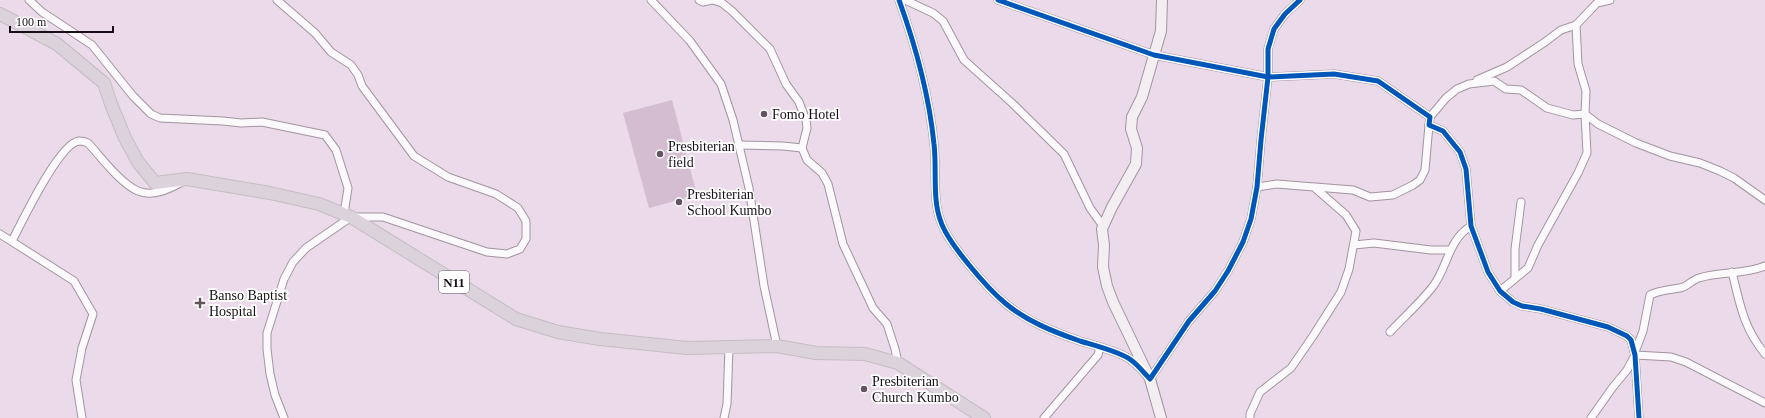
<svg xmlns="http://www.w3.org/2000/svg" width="1765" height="418" viewBox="0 0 1765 418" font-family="'Times New Roman',serif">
<rect width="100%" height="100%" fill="#ebdae9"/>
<!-- green -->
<polygon fill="#d4bcd1" points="672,100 697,195 649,208 623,113"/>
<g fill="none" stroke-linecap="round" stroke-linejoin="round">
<defs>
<g id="street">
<polyline points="29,0 42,12 92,45 133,96 151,114 160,118 223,121 241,123 262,122 325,135 336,150 348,188 344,214"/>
<polyline points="277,0 315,33 331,52 351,65 358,75 362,86 414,156 448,177 496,194 518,208 526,221 526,239 520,249 507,254 487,252 383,217 351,217 306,248 293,262 284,279 267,333 267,349 270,374 275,395 284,418"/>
<polyline points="651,0 690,41 721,84 733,120 749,188 764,286 777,346"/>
<polyline points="699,0 703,2 712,0"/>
<polyline points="713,0 722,3 732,11 770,49 786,84 799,102 806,120 807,128 802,148 807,160 822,173 828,184 843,244 873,308 887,324 895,349 898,363"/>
<path d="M899,0C916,47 929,95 934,144C937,168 932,200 941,222C948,243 987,288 1005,303C1026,321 1054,332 1080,341C1093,345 1121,352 1131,360C1138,365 1144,373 1150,379L1189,321L1215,291L1228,271L1243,242L1251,219L1257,187L1261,140L1268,77V49L1274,29L1285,14L1300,0"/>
<polyline points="905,0 933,13 943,21 964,60 1012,103 1064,154 1090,208 1103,226"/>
<polyline points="998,0 1154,55 1268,77 1334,74 1378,81 1430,117 1429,125 1443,131 1460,152 1466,169 1471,226 1488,272 1500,291 1513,302 1522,306 1541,309 1608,327 1627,336 1631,340 1635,355 1639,418"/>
<polyline points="1477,80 1507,67 1545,42 1561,30 1576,25 1597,3 1610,0"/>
<polyline points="1430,117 1446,98 1457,89 1469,84 1494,81 1506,89 1521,90 1547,108 1573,115 1585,114 1598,124 1636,143 1670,156 1700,163 1720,171 1734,178 1765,200"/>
<polyline points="739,145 783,146 802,148"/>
<polyline points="1315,187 1353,190 1370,197 1393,195 1413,185 1420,180 1425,170 1429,125"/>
<polyline points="0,234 74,281 93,314 82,348 76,380 82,418"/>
<path d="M12,241C22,222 59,143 79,141C82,141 86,142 88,143C101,157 120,183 138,191C152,197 170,189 182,182"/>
<polyline points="1354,245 1374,243 1431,250 1450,250"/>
<path d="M1732,272C1740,304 1743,327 1765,354"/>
<polyline points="1515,277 1515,249 1521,202"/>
<polyline points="1500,291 1528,268 1538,245 1578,173 1587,153 1585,114 1586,91 1578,64 1576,25"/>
<path d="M1390,332C1403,318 1423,300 1434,285C1448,265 1449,239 1471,226"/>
<path d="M1635,352L1643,331L1650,295C1660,290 1669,290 1680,288C1687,287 1692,280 1699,278C1720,271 1744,275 1765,266"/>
<polyline points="724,418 727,404 729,348"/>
<polyline points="1044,418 1098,355 1100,347"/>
<polyline points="1250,418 1250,414 1260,392 1291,368 1313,336 1341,292 1349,269 1356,231 1346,215 1314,187 1277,184 1257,187"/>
<polyline points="1591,418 1613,387 1627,370 1635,355 1671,357 1686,362 1765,403"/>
</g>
<polyline id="secondary" points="1161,418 1150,379 1113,302 1107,286 1103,267 1104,245 1102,229 1112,207 1136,164 1137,148 1131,129 1132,117 1142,97 1161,31 1162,0"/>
<polyline id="highway" points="0,14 57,44 104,83 111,104 125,138 138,162 155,183 187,179 270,193 319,204 351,217 516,319 558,332 600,339 687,348 777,346 816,353 865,354 898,363 984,418"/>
</defs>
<!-- street casing -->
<use href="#street" stroke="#a195a0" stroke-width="9"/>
<!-- secondary casing -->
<use href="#secondary" stroke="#a195a0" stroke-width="12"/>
<!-- highway casing -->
<use href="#highway" stroke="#c5bdc4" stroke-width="14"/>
<!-- street -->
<use href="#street" stroke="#fcf9fc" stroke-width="7"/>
<!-- secondary -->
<use href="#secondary" stroke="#f3eef2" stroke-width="10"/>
<!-- highway -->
<use href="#highway" stroke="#dcd2db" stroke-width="12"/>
<defs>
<g id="cycleway">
<path d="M899,0C916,47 929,95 934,144C937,168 932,200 941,222C948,243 987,288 1005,303C1026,321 1054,332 1080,341C1093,345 1121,352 1131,360C1138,365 1144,373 1150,379L1189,321L1215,291L1228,271L1243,242L1251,219L1257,187L1261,140L1268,77V49L1274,29L1285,14L1300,0"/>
<polyline points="998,0 1154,55 1268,77 1334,74 1378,81 1430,117 1429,125 1443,131 1460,152 1466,169 1471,226 1488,272 1500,291 1513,302 1522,306 1541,309 1608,327 1627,336 1631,340 1635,355 1639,418"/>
</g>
</defs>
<!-- cycleway casing -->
<use href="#cycleway" stroke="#fff" stroke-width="8"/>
<!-- cycleway -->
<use href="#cycleway" stroke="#0057b8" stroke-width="5"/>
</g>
<!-- markers -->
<g fill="#625560" stroke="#fff" stroke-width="1.5">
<circle cx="764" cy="114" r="4"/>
<circle cx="660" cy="154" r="4"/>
<circle cx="679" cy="202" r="4"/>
<path d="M198 297h4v4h4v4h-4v4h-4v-4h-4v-4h4z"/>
<circle cx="864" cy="389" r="4"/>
</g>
<g text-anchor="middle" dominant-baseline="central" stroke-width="3.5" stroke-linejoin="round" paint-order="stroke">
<!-- shield labels -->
<rect fill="#fff" stroke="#5d565d" stroke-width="1" x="439" y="271" width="30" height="22" rx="3"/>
<g font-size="13" font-weight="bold" fill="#180e17">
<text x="454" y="282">N11</text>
</g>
<!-- poi labels -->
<g font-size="14" fill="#180e17" stroke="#fff" text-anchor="start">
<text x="772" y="114">Fomo Hotel</text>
<text x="668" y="146">Presbiterian<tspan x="668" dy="16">field</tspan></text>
<text x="687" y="194">Presbiterian<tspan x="687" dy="16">School Kumbo</tspan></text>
<text x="209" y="295">Banso Baptist<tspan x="209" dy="16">Hospital</tspan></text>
<text x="872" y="381">Presbiterian<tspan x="872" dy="16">Church Kumbo</tspan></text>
</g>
</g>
<!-- scale -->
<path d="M10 26v6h103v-6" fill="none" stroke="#180e17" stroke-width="2"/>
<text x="16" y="26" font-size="12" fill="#180e17" stroke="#ffffff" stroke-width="3" paint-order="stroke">100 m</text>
</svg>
